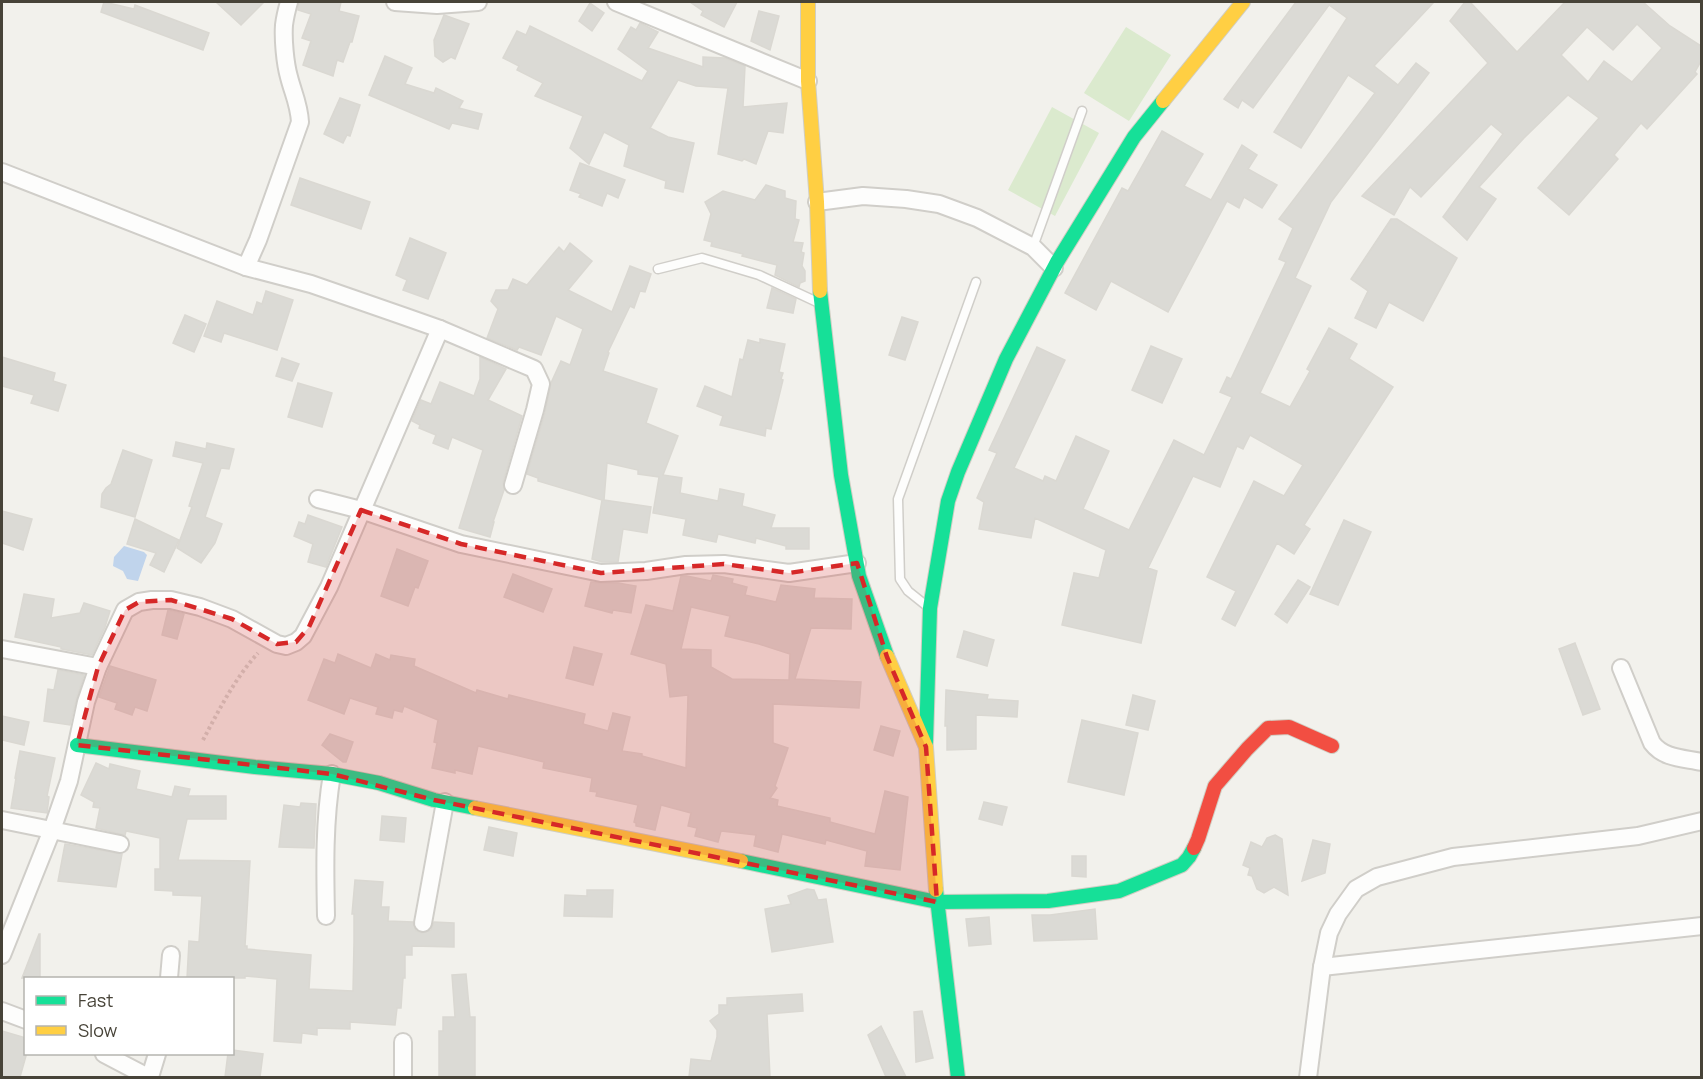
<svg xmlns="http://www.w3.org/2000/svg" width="1703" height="1079" viewBox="0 0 1703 1079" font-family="Manrope,sans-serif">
<rect width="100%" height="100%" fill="#f2f1ec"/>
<!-- green -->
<g fill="#dbeace">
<polygon points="1126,27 1171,55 1129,121 1084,93"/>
<polygon points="1052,107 1099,133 1055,216 1008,190"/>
</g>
<!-- water -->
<polygon fill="#c0d4ec" points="124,546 144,552 147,555 138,581 127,579 123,571 113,566 114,557"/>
<!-- building -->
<g fill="#dbdad5" stroke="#dad8d2" stroke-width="1.5" fill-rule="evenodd">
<polygon points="104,2 134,9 135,5 209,33 203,50 101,12"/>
<polygon points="216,2 264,2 241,25"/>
<polygon points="299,2 341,2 339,11 359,16 352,42 350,42 343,62 337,60 333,76 303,65 311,41 302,38 311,14 298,10"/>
<polygon points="690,2 737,2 724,27 701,15 703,11"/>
<polygon points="1296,2 1434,2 1374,66 1398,85 1416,63 1429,73 1331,202 1295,278 1311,286 1260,393 1290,407 1310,371 1307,369 1329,328 1357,344 1349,359 1393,387 1304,525 1310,529 1294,554 1277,543 1235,626 1222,619 1236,591 1207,577 1254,481 1284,496 1303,465 1250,435 1243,449 1237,446 1220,487 1193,476 1148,568 1157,571 1141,643 1062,625 1074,573 1099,578 1106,550 1035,518 1031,538 979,529 984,502 977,498 997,453 989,450 1037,347 1065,360 1014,468 1043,481 1045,476 1056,481 1076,436 1109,451 1083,509 1129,530 1174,440 1204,455 1232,397 1220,392 1227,377 1231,379 1286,262 1279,259 1293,228 1279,219 1375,93 1348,75 1301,148 1274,132 1347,18 1329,5 1253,108 1242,100 1238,108 1224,99"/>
<path d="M1465,2H1470L1517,52L1565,2H1643L1670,26L1701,46V61L1695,72L1697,74L1647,129L1641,123L1614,155L1618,159L1569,215L1538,188L1599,118L1568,95L1524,138L1479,187L1496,199L1467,240L1443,217L1503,134L1491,124L1421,197L1410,187L1394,215L1362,196L1488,63L1450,21ZM1637,24L1662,48L1632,82L1604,61L1588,82L1561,55L1587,27L1613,50Z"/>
<polygon points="590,3 604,13 592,31 579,21"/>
<polygon points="759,11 779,16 770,50 751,41"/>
<polygon points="444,15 469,24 455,59 451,57 443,62 435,56 434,40"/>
<polygon points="640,23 658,32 648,48 703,67 703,57 725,58 745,66 743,107 787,103 783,133 768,131 756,164 744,159 742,161 718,154 728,88 696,86 678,80 650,128 668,137 694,143 683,192 665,188 666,181 624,166 629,145 604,132 589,164 570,148 583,116 535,96 543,83 517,70 519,66 503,58 517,31 526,35 530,26 642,81 648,71 618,49 631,27 636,30"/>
<polygon points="385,56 412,68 405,84 434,93 436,88 463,101 459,108 482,114 478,129 452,123 449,129 369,95"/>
<polygon points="340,98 360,105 350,136 347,135 343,143 324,134"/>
<polygon points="1162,131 1203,154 1184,186 1211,200 1242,145 1257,155 1248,169 1277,185 1262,208 1244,197 1239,208 1227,201 1168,312 1111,281 1096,310 1065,293 1122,188 1128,191"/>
<polygon points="580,163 625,180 618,198 607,193 602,206 579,197 581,194 570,190"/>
<polygon points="300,178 370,202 361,229 291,205"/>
<polygon points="766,185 785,191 785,198 796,201 795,219 799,220 793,242 803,243 801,252 804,253 802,266 805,271 805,281 800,283 799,287 775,275 777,265 742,256 743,254 711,246 712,242 704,240 711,214 705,202 723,191 755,200"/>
<polygon points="1391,219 1397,219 1457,258 1423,321 1389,302 1376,328 1355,318 1368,291 1351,279"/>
<polygon points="410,238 446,253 428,299 403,290 407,280 396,275"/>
<polygon points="570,243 592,261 568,290 612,312 630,266 651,274 645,292 640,291 634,308 630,306 608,352 609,353 603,371 657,389 646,423 678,436 663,475 682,478 680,493 718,501 720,489 744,494 742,506 775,515 771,528 809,528 809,549 786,549 786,546 756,538 755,543 718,534 716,542 683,535 686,519 653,513 659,477 638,474 638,470 607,463 604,500 651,507 647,533 623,529 618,562 602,562 592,559 602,500 538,481 538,478 527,474 545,413 551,383 561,361 570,365 583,329 556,316 541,355 519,347 517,350 487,338 498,309 491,301 496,290 508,290 513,279 527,285 559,247 564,252"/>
<polygon points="772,288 796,299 793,313 767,308"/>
<polygon points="266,291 293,300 277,350 224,333 221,342 204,336 217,301 253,315 257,302 262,304"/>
<polygon points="185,315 206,324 194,352 173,343"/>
<polygon points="902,317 918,322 905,360 889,355"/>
<polygon points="760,339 785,344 779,372 783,373 781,379 783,380 771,429 766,428 765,436 720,425 723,416 697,406 705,386 732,397 740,359 743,360 748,340 760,343"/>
<polygon points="1151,346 1182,359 1162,403 1132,390"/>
<polygon points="2,357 55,373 53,381 66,385 58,411 31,403 34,395 2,386"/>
<polygon points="480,357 506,369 488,400 522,416 503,482 504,490 493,522 494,522 490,537 459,528 483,450 452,437 448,449 433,443 436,435 419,428 420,425 412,421 421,400 431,404 440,382 474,396 480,379"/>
<polygon points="282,358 299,364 292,381 276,376"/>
<polygon points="298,383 332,393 322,427 288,417"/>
<polygon points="176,442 206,449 207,443 234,449 229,469 221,468 205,517 222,524 215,543 201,563 177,548 192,507 189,506 203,463 173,456"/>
<polygon points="123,450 152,460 135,517 101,507 102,494 106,488 111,484"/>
<polygon points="2,511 32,519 23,550 2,543"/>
<polygon points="308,515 342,527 326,567 308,562 313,544 294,536 299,522 305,524"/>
<polygon points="135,519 179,540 164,572 150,565 156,553 127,544"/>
<polygon points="1344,520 1371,532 1338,605 1310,594"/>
<polygon points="397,549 428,561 418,588 415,587 408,606 381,596"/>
<polygon points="513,574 552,589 543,612 504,597"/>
<path d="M713,575L733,579L732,583L747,587L745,595L776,602L781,585L815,589L814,598L852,599L851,629L811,628L795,679L861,682L859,708L773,704V743L788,748L775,786L777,788L770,798L778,800L777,806L830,818V822L875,834L885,791L908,797L900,870L865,866L867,851L826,840L825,844L782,834L778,852L754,846L756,835L721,831L718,842L695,836L697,828L688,826L691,813L661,805L655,830L636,826V823L634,822L638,805L596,796L597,792L590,791L592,778L543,768L544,762L478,746L472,774L455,770V773L432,768L437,743L434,742L438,720L404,706L402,712L394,710L392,718L376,714L378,707L350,698L344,714L308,700L324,659L335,663L338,654L371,668L376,654L390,660L391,655L415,659L414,666L476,693L477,690L508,699L509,695L585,714L583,724L608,731L613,713L630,717L622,751L642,754V756L686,768L688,695L670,697L666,664L631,654L646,605L673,611L681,576H687L711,581ZM691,607L730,616L725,636L759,644L790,654L789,680L732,679L711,667V650L681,649Z"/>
<polygon points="1298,580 1310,587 1287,623 1275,614"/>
<polygon points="591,582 601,583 618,583 636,586 631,613 613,610 612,613 585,606"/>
<polygon points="24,594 54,599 51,618 80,613 84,603 110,611 105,627 92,655 61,649 61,647 15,637"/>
<polygon points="168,610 184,614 177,639 162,635"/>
<polygon points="964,631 994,640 987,666 957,657"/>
<polygon points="1575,643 1600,709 1583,715 1559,649"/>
<polygon points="574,647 602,654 593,685 566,678"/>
<polygon points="110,666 156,680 147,711 135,707 132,715 115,709 117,703 99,697"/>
<polygon points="58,670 84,675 76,700 70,725 44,721 48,689 54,690"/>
<polygon points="946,690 988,695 987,699 1018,701 1017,717 976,715 976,749 947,750 947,726 945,726"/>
<polygon points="1133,695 1155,701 1148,730 1126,725"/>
<polygon points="2,716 29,722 24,745 2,740"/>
<polygon points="1082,720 1138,733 1124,795 1068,782"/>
<polygon points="881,726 900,731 893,756 874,750"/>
<polygon points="330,734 353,742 346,762 343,762 322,745"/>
<polygon points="20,751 55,758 47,796 49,797 47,813 11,808 16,778 15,778"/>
<polygon points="96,763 109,769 110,764 140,771 136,789 172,797 175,786 190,789 188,796 226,796 226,819 187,819 178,860 250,861 245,946 247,946 247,949 311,955 309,989 353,991 354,942 354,914 352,914 355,880 383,882 381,907 389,907 388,921 413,922 416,931 422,933 431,930 434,922 454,923 454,947 412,946 412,955 405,955 405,978 403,978 401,1008 397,1008 395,1025 350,1022 350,1029 317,1028 317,1035 302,1033 301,1043 274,1041 277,979 245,976 245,978 187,978 189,941 199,942 202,896 173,895 173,891 155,890 155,869 160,869 160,838 126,831 125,835 96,828 100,808 93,807 94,802 81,795"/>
<polygon points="984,802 1007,807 1002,825 979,819"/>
<polygon points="301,803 316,804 314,848 279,847 284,805 300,807"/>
<polygon points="382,816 406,818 404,842 380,840"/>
<polygon points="489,827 517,833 513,856 484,850"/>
<polygon points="1275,835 1282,839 1288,895 1274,887 1264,893 1257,889 1252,876 1248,875 1250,868 1243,865 1251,842 1262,847 1267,838"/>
<polygon points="1313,840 1330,844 1325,873 1302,881"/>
<polygon points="65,844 122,854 116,887 58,881"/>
<polygon points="1072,856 1086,856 1086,877 1072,876"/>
<polygon points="807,889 814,890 818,900 826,899 833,942 772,952 765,909 791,904 788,896"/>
<polygon points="587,890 613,890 612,917 564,916 565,895 587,896"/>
<polygon points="1095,909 1097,939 1034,941 1032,915 1050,915"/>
<polygon points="989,917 991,944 969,946 966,919"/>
<polygon points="40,934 40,978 22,978 39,934"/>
<polygon points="466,974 470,1017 475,1017 475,1077 439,1077 439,1031 443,1031 443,1017 455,1017 452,975"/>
<polygon points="802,994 803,1011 767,1014 770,1077 689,1077 691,1059 711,1061 717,1037 717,1030 710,1021 719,1014 719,1005 727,1005 727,998"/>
<polygon points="922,1011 933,1058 916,1062 914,1012"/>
<polygon points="881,1026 906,1077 886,1077 868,1035"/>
<polygon points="2,1031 26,1038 26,1056 20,1077 2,1077"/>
<polygon points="232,1050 263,1054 260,1077 225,1077 228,1053 232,1053"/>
</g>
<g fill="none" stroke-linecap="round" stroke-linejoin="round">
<defs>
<g id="lane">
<polyline points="1033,247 1082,111"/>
<polyline points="658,269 702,258 759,275 817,302"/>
<polyline points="928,607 908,591 900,579 898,499 976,282"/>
</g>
<g id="street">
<polyline points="395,2 437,5 478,2"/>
<polyline points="616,2 808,81"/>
<polyline points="2,172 246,267 311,284 406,317 440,329 534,369 541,384 535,410 513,485"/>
<polyline points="817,202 863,196 906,199 939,204 977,218 1033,247 1054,268"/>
<path d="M246,267L258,240L300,122C299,104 293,93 289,77C285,63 283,39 284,25C285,17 287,9 289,2"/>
<polyline points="318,499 361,510 461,544 601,573 646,571 686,565 724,564 789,573 857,563"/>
<polyline points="2,649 98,667"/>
<path d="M1621,668L1652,743C1664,759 1684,758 1702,762"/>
<polyline points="2,820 120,844"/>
<path d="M326,916C325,869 324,821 332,774"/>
<polyline points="423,923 445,802"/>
<polyline points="2,955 52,830 69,781 86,702 98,667 125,610 139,602 152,600 171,600 200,607 232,619 277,644 286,646 296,642 303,636 329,587 440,329"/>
<polyline points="1322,967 1702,926"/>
<polyline points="169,978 171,955"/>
<polyline points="2,1011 26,1020"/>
<polyline points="104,1054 150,1078"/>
<polyline points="150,1077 157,1054"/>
<polyline points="403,1078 403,1042"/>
<polyline points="1308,1078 1322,967 1329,933 1338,914 1356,889 1377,877 1453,857 1638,836 1702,821"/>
</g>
<g id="fast">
<polyline points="820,291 841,475 859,576 887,656"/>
<polyline points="926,742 930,608 948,501 958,472 1006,359 1057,262 1134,137 1163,101"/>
<polyline points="77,745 255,767 332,774 379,783 434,800 475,808"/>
<polyline points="741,861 937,902 1048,901 1119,891 1182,865 1189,857 1194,848"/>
<polyline points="936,890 958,1078"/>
</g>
<g id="slow">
<polyline points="808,2 808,81 817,202 820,291"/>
<polyline points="1163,101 1243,2"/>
<polyline points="887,656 926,747 936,890"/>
<polyline points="475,808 741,861"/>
</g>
<polyline id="jam" points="1194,848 1198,839 1215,786 1247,749 1268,728 1289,727 1332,746"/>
</defs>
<!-- lane casing -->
<use href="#lane" stroke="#d0cec9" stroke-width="11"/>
<!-- street casing -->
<use href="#street" stroke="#d0cec9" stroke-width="20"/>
<!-- fast casing -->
<use href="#fast" stroke="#d0cec3" stroke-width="16"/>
<!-- slow casing -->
<use href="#slow" stroke="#d0cec3" stroke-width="16"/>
<!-- jam casing -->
<use href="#jam" stroke="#d0cec3" stroke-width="16"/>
<!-- path -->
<path stroke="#d2d1cb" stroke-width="4" stroke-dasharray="3 3" stroke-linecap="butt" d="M203,740C219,710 235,678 258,653"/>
<!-- lane -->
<use href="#lane" stroke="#fdfdfc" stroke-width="8"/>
<!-- street -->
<use href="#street" stroke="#fdfdfc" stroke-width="16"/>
<!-- fast -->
<use href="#fast" stroke="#16e098" stroke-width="14"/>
<!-- slow -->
<use href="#slow" stroke="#ffcf43" stroke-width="14"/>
<!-- jam -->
<use href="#jam" stroke="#f24e42" stroke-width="14"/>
</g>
<!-- marked area -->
<path fill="#d62828" fill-opacity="0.2" stroke="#d62828" stroke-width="4.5" stroke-dasharray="12 8" stroke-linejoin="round" d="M361,510L461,544L601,573L724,564L789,573L857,563L887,657L926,747L937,902L434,800L332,774L77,745L98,667L125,610L139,602L171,600L232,619L277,644L296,642L309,627Z"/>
<!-- border -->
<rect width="1703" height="1079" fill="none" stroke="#474338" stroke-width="6"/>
<!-- legend -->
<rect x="24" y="977" width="210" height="78" fill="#ffffff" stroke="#b5b4af" stroke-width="1.5"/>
<rect x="36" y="996" width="30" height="9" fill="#16e098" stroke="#b5b4af" stroke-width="1.5"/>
<text x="78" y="1007" font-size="18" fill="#474338">Fast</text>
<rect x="36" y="1026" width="30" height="9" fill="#ffcf43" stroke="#b5b4af" stroke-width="1.5"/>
<text x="78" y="1037" font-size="18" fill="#474338">Slow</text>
</svg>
